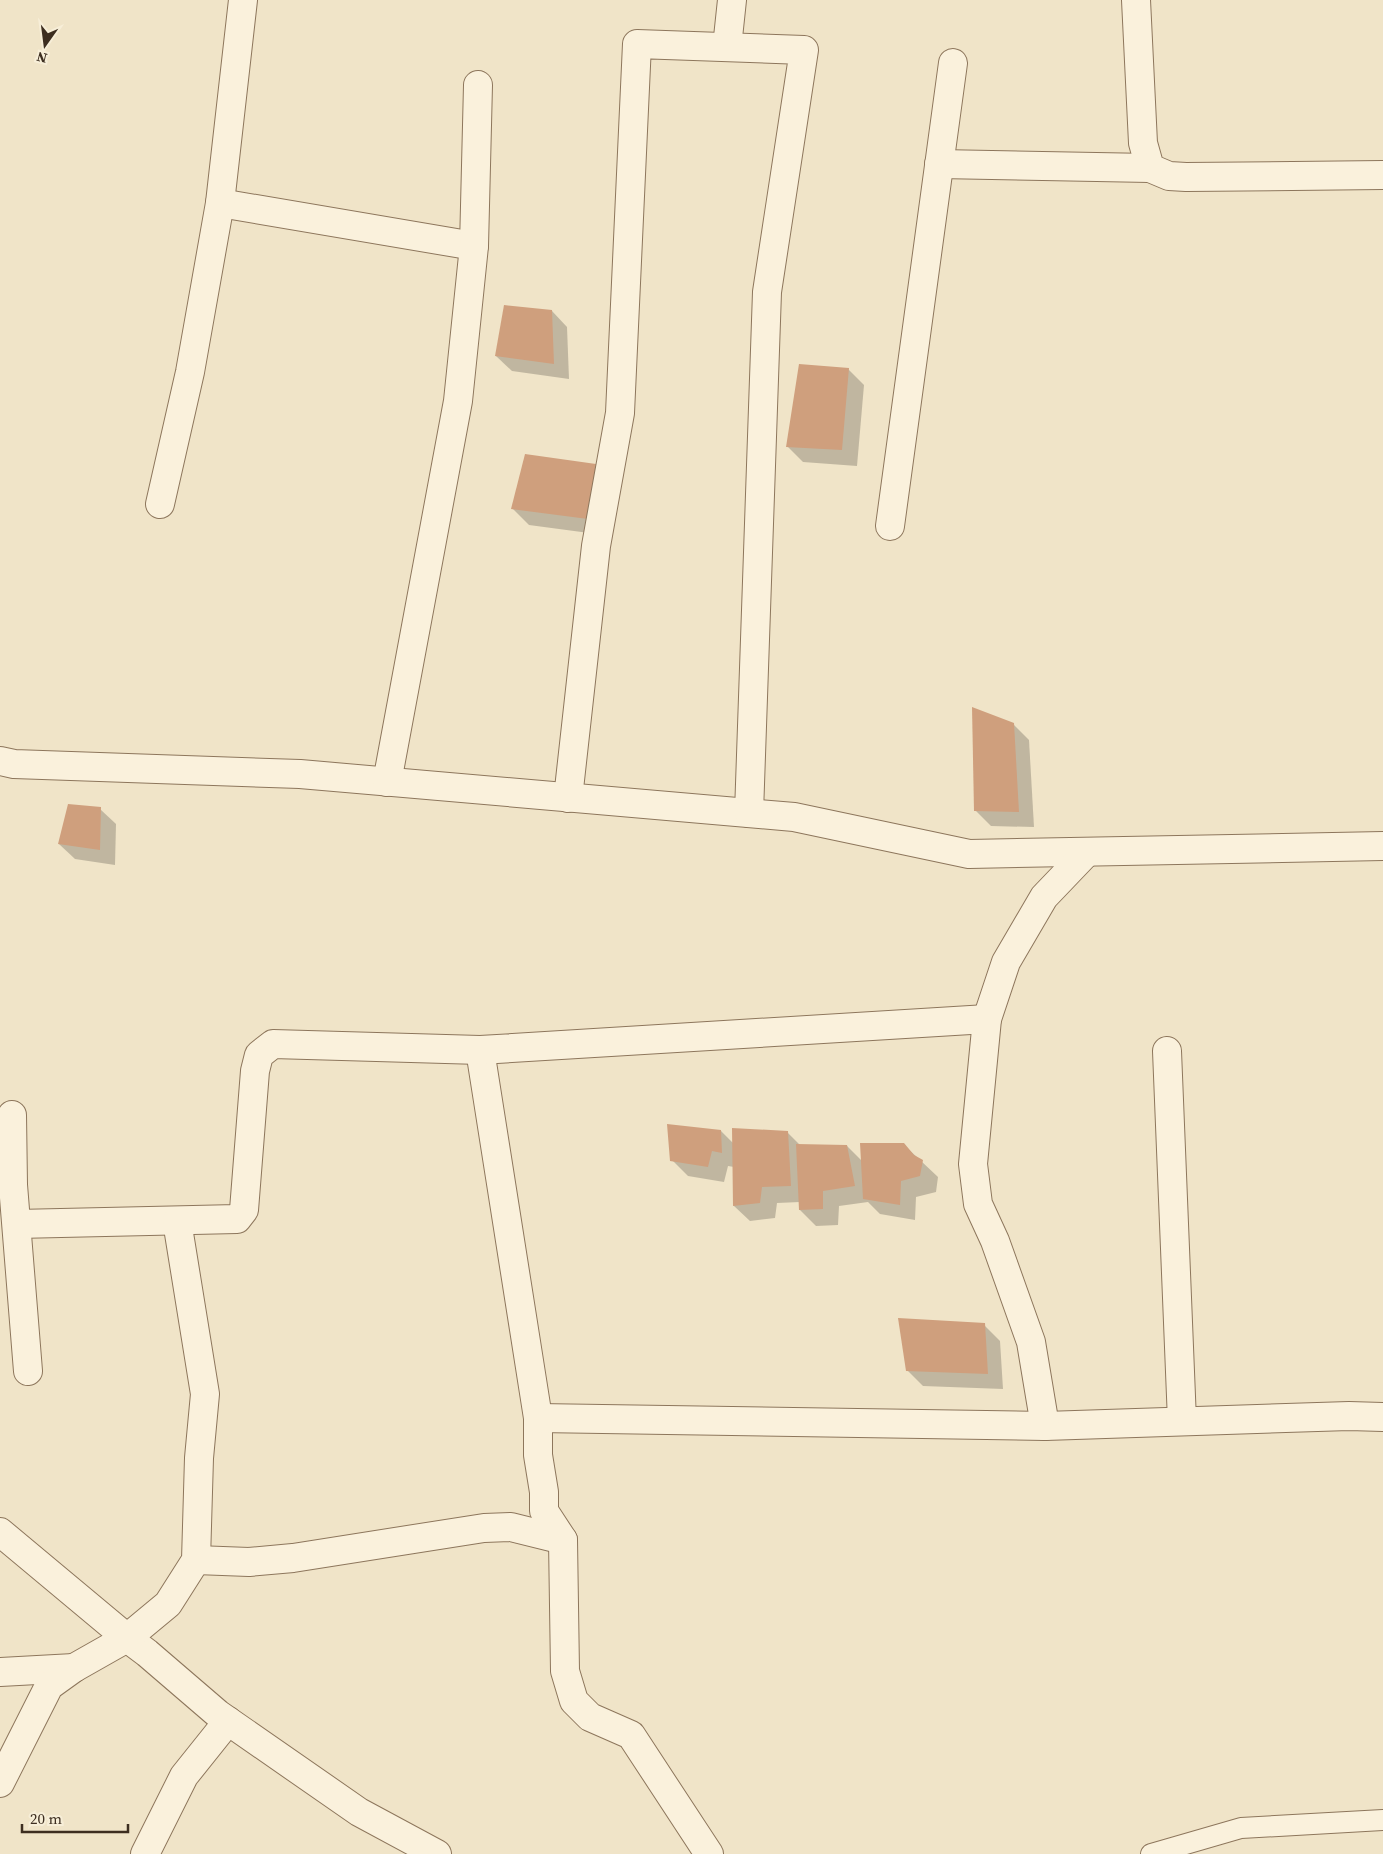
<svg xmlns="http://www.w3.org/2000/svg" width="1383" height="1854" viewBox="0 0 1383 1854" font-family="'Source Serif 4',serif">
<rect width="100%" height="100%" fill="#f0e4c8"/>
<!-- shadow -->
<g fill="#0003">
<polygon points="552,311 567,327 569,379 512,371 496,356"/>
<polygon points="848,369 864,385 857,466 803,462 788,447"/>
<polygon points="595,466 611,481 604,535 529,525 513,509"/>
<polygon points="1013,724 1029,740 1034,827 991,826 975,810"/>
<polygon points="100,809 116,824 115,865 75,859 59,844"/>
<polygon points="721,1131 734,1144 787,1132 800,1145 847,1146 863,1162 903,1144 938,1177 936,1192 916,1197 915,1220 880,1214 868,1202 839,1206 838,1225 816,1226 800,1210 800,1202 777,1203 775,1218 750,1221 734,1206 734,1167 728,1166 724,1182 688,1176 672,1160"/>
<polygon points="984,1325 1000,1341 1003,1389 923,1386 907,1370"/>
</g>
<!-- building -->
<g fill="#cf9f7d">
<polygon points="504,305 552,310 554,364 495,356"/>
<polygon points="799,364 849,368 842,450 786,447"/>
<polygon points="525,454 596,464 588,519 511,509"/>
<polygon points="972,707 1014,723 1019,812 974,811"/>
<polygon points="68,804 101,807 100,850 58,844"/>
<polygon points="667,1124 721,1130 722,1153 712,1151 708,1167 670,1161"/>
<polygon points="732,1128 788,1131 791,1186 762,1187 760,1203 733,1206"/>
<polygon points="860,1143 904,1143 914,1155 923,1160 920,1176 901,1181 900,1205 863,1199"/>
<polygon points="796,1144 847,1145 855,1186 823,1191 823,1209 799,1210"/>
<polygon points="898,1318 985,1323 988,1374 906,1371"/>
</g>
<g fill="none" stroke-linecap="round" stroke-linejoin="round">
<defs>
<polyline id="service" points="1151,1854 1241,1828 1383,1820"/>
<g id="minor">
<polyline points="1136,0 1143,143 1150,168 1169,176 1186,177 1383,175"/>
<polyline points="727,47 732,0"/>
<polyline points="939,164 1150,168"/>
<polyline points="220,203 474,246"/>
<polyline points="160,504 190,372 220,203 243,0"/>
<polyline points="890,526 953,63"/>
<polyline points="0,761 14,764 300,774 794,817 969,854 1383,846"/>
<polyline points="387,782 458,401 474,246 478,85"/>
<polyline points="568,798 596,546 620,413 637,44 804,50 767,292 749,813"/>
<polyline points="480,1050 538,1418 538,1455 544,1492 544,1511 563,1540 565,1671 574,1701 590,1717 631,1735 709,1854"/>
<polyline points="1167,1051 1182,1421"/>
<polyline points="12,1115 13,1185 28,1371"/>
<polyline points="17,1224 237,1219 244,1210 255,1071 259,1055 273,1044 480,1050 987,1019"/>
<polyline points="538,1418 1045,1426 1349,1416 1383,1417"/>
<polyline points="1045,1426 1031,1342 995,1241 978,1204 973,1164 987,1019 1006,962 1044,897 1087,852"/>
<polyline points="0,1532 127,1638 147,1653 218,1714 359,1812 437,1854"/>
<polyline points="196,1560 249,1562 293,1558 484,1528 511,1527 563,1540"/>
<polyline points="0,1672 74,1668"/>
<polyline points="0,1783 49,1686 74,1668 127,1638 168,1604 196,1560 199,1458 205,1394 177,1221"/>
<polyline points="145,1854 184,1776 228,1721"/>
</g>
</defs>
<!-- service casing -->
<use href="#service" stroke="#8d765c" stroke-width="22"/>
<!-- minor casing -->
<use href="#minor" stroke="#8d765c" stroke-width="30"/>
<!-- service -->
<use href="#service" stroke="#faf1dc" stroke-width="20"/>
<!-- minor -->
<use href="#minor" stroke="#faf1dc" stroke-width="28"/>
</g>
<!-- north arrow -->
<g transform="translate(45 45) rotate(194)" stroke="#f7eed8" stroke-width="4" paint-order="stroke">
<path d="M0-4L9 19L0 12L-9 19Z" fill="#3d2e20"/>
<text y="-8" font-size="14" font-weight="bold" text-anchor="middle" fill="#3d2e20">N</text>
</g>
<!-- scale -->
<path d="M22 1824v8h106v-8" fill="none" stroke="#3d2e20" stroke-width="2.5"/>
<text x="30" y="1824" font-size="15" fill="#3d2e20" stroke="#f7eed8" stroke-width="4" paint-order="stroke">20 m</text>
</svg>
